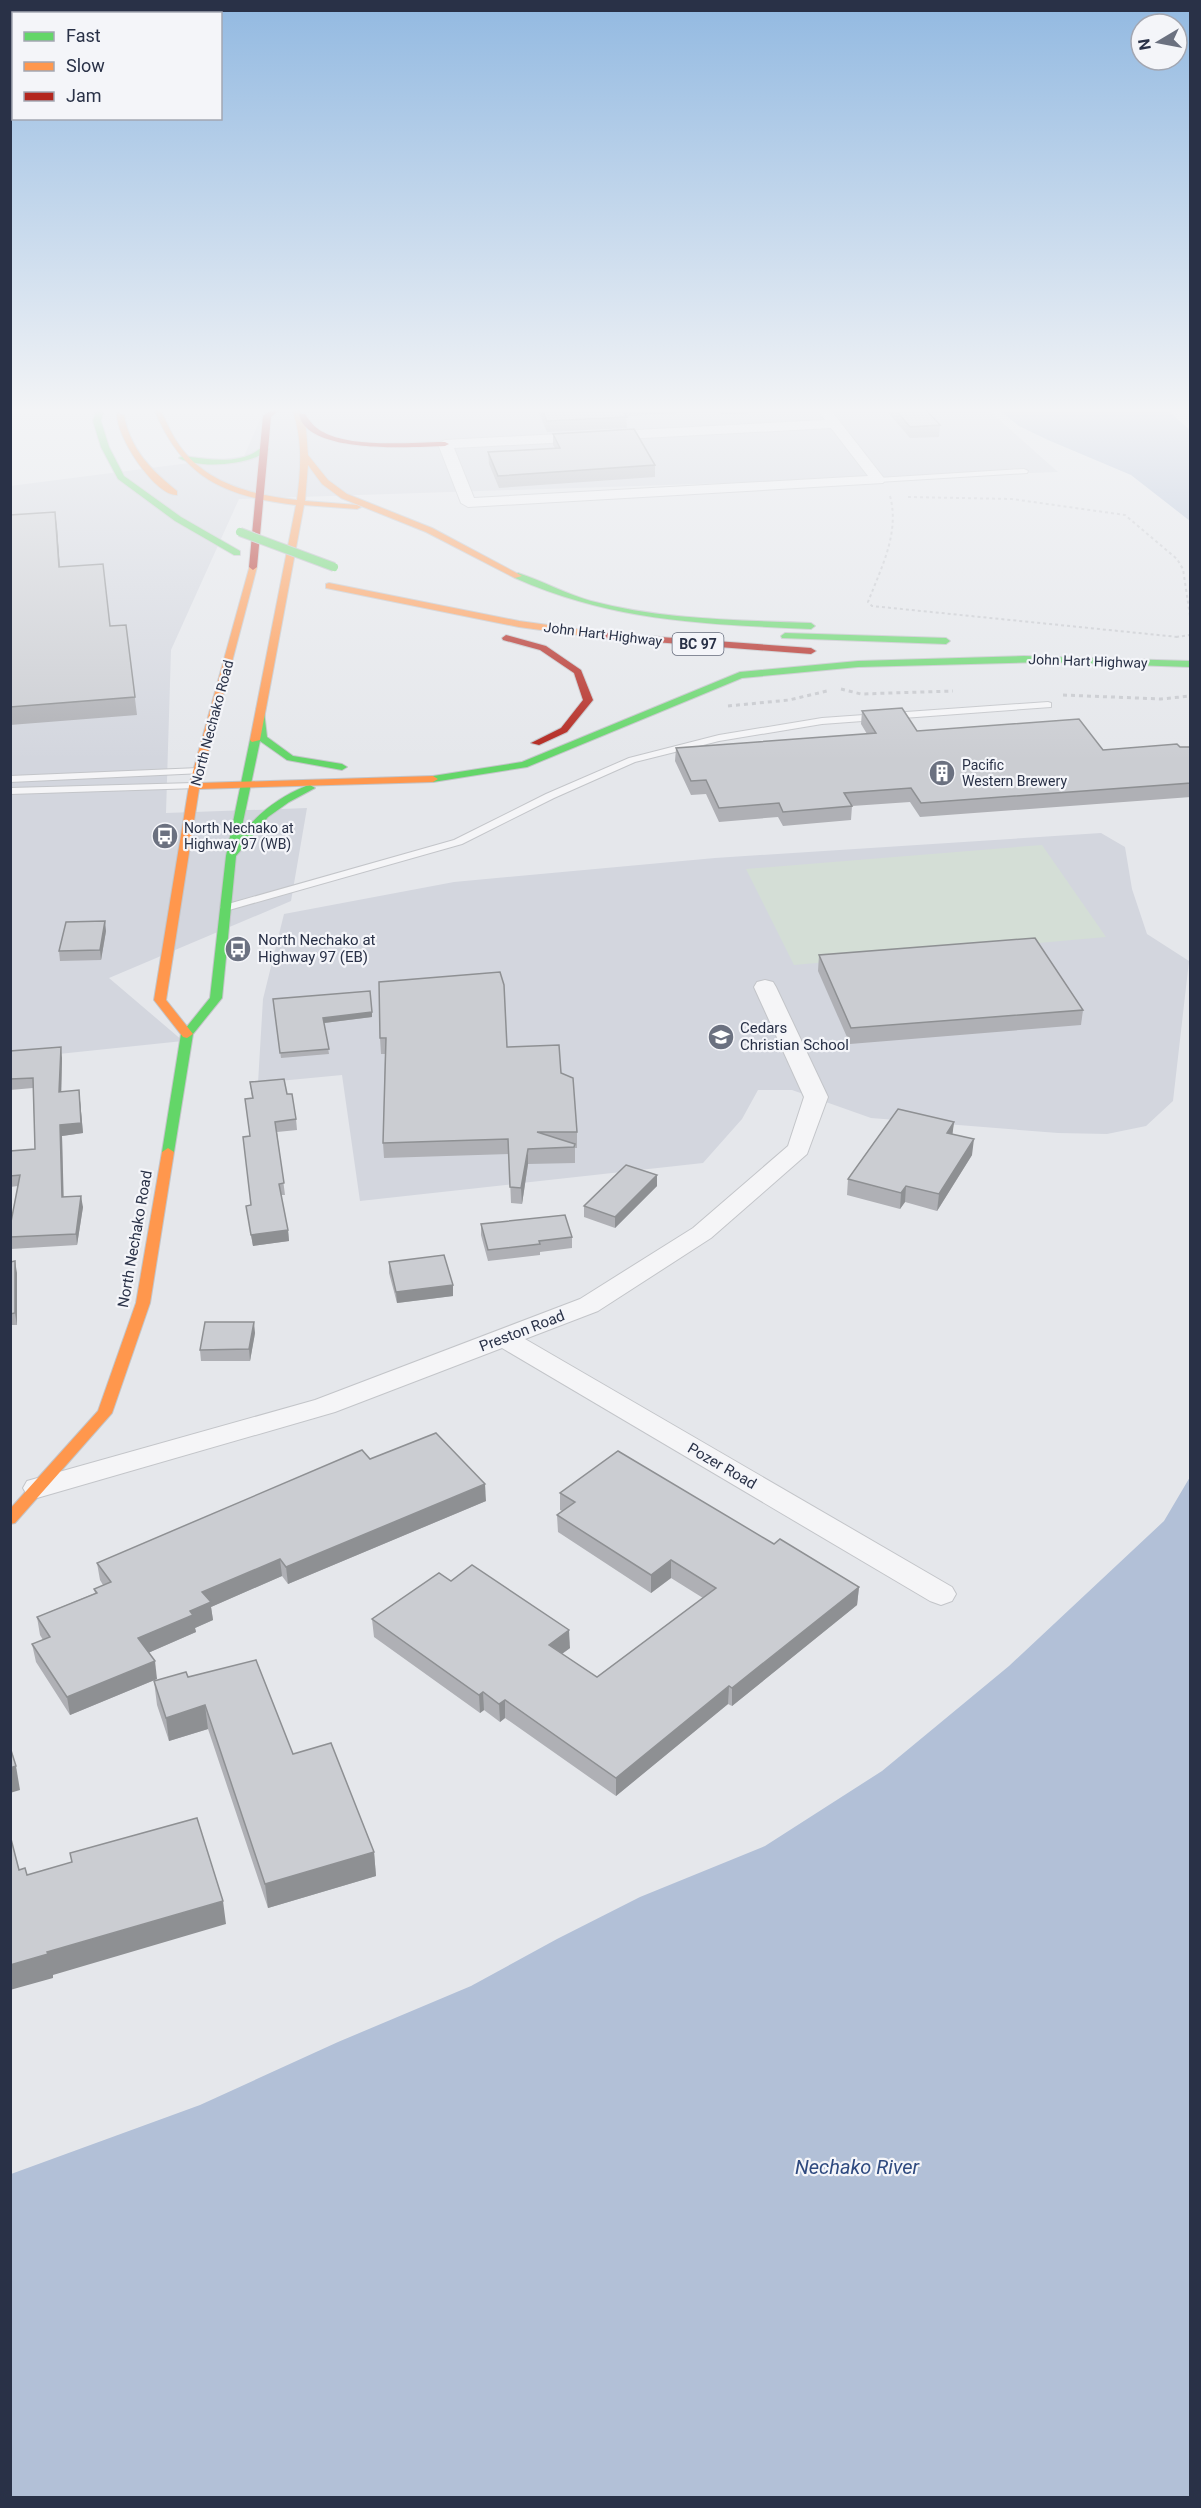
<svg xmlns="http://www.w3.org/2000/svg" width="1201" height="2508" viewBox="0 0 1201 2508" font-family="Roboto,sans-serif">
<rect width="100%" height="100%" fill="#e5e7eb"/>
<!-- built -->
<g fill="#d3d6de">
<polygon points="265,409 987,409 1058,472 239,499 171,650 166,813 307,808 291,901 109,978 183,1041 11,1059 10,486 244,456"/>
<polygon points="1101,833 1125,847 1132,889 1147,934 1189,961 1173,1101 1146,1126 1107,1134 1058,1133 871,1118 792,1090 758,1090 742,1119 703,1163 360,1201 342,1075 258,1083 263,999 284,914 454,882 715,858"/>
</g>
<!-- green -->
<polygon fill="#d4ded6" points="1042,845 1106,937 794,965 746,869"/>
<!-- water -->
<g fill="#b2c0d7">
<polygon points="998,409 1166,409 1190,430 1190,521 1131,475 1048,440 1019,426"/>
<polygon points="1190,1477 1190,2497 11,2497 11,2174 200,2105 338,2042 471,1986 557,1939 640,1897 765,1846 882,1771 1009,1666 1164,1521"/>
</g>
<g fill="none" stroke-linecap="round" stroke-linejoin="round">
<defs>
<g id="lane">
<polygon points="1024,469 1028,471 1027,473 878,482 874,480 878,478"/>
<polygon points="1048,702 1051,703 1051,707 822,724 719,741 635,762 554,798 462,844 229,910 221,910 220,908 221,906 454,840 546,794 629,758 719,735 822,718"/>
<polygon points="199,768 203,769 203,773 10,782 10,776"/>
<polygon points="194,783 198,784 198,788 10,794 10,788"/>
</g>
<g id="street">
<path d="M820,409H830L883,477L885,480L883,483L468,507L461,503L438,444L445,440L825,420L818,411ZM831,428L868,476L474,498L454,448Z"/>
<polygon points="765,980 773,982 776,987 828,1097 807,1154 711,1238 598,1311 525,1339 952,1587 956,1594 952,1601 941,1605 930,1601 502,1348 335,1412 37,1498 27,1495 23,1488 27,1481 315,1400 580,1299 693,1228 788,1146 804,1097 754,987 757,982"/>
</g>
<g id="fast">
<polygon points="97,409 104,409 101,421 109,447 124,476 181,517 240,551 240,555 234,555 175,521 118,479 101,447 93,421"/>
<path d="M262,447L269,449C252,466 198,469 179,458L183,456C210,459 240,466 262,447Z"/>
<path d="M518,573C543,581 566,594 591,601C663,620 738,620 811,623L815,626L811,629C704,624 615,622 515,578L514,576Z"/>
<polygon points="785,633 946,638 950,641 946,644 782,638 781,636"/>
<polygon points="1024,656 1190,661 1190,667 1047,662 858,667 742,678 527,767 433,782 428,779 433,776 522,762 740,672 858,661"/>
<path d="M256,709L264,711L267,737L293,756L342,764L347,767L342,770L287,760L260,741L240,836C258,813 279,797 306,786L310,785L315,788L289,802L268,817L236,856L222,998L193,1034L174,1152L168,1156L162,1152L181,1034L210,998L226,856L250,740L257,738Z"/>
</g>
<g id="slow">
<path d="M154,409H160C165,419 169,429 175,439C201,482 250,495 297,500C301,468 303,440 292,409H299L306,428L308,455L328,480L347,494L432,528L522,576L515,578L426,532L341,498L322,484L308,465L305,501L357,505L361,507L357,509L304,505L260,740L252,742L250,740L296,505C224,496 183,479 154,409Z"/>
<path d="M117,413L124,415C130,449 151,470 177,491V495C155,496 115,435 117,413Z"/>
<polygon points="250,565 257,567 200,783 433,776 438,779 433,782 199,789 166,1000 193,1034 187,1038 183,1037 154,1000 189,786"/>
<polygon points="329,583 519,621 606,633 610,636 606,639 519,627 326,588 326,584"/>
<polygon points="168,1148 174,1152 150,1303 112,1413 15,1523 10,1524 10,1509 98,1411 136,1303 162,1152"/>
</g>
<g id="jam">
<polygon points="273,409 281,409 271,417 257,567 253,570 249,567 263,416"/>
<path d="M299,414H305C309,420 314,427 321,431C352,449 410,442 445,442L449,444L445,446C414,447 306,455 299,414Z"/>
<polygon points="606,633 811,648 816,651 811,654 603,638 602,636"/>
<polygon points="506,635 546,646 581,670 593,700 567,732 539,745 531,743 561,728 583,700 574,673 540,650 503,640 502,638"/>
</g>
</defs>
<!-- lane casing -->
<use href="#lane" stroke="#c3c5c9" stroke-width="2"/>
<!-- street casing -->
<use href="#street" stroke="#c3c5c9" stroke-width="2"/>
<!-- fast casing -->
<use href="#fast" stroke="#c3c5c9" stroke-width="2"/>
<!-- slow casing -->
<use href="#slow" stroke="#c3c5c9" stroke-width="2"/>
<!-- jam casing -->
<use href="#jam" stroke="#c3c5c9" stroke-width="2"/>
<!-- path-far1 -->
<g stroke="#c6c8cd" stroke-width="2" stroke-dasharray="3 3" stroke-linecap="butt">
<path d="M890,496C900,533 881,568 868,602L872,606L1178,637"/>
<polyline points="908,497 1012,499 1125,515 1177,559 1183,569 1190,616"/>
<polyline points="1176,637 1190,635"/>
</g>
<!-- path -->
<g stroke="#c6c8cd" stroke-width="3" stroke-dasharray="4 4" stroke-linecap="butt">
<polyline points="841,689 861,694 953,691"/>
<polyline points="1063,695 1161,699 1190,696"/>
<polyline points="728,706 789,700 827,691"/>
</g>
<!-- lane -->
<use href="#lane" fill="#f5f5f7" fill-rule="evenodd"/>
<!-- street -->
<use href="#street" fill="#f5f5f7" fill-rule="evenodd"/>
<!-- fast -->
<use href="#fast" fill="#63d668" fill-rule="evenodd"/>
<!-- slow -->
<use href="#slow" fill="#ff974d" fill-rule="evenodd"/>
<!-- jam -->
<use href="#jam" fill="#b3261e" fill-rule="evenodd"/>
<defs>
<polyline id="fast-bridge" points="240,532 334,567"/>
</defs>
<!-- fast-bridge casing -->
<use href="#fast-bridge" stroke="#b7bac0" stroke-width="10" stroke-linecap="butt"/>
<!-- fast-bridge -->
<use href="#fast-bridge" stroke="#63d668" stroke-width="8"/>
</g>
<!-- wall -->
<g fill="#afb0b5">
<polygon points="537,409 770,409 769,412 721,415 718,411 626,416 627,428 547,432"/>
<polygon points="885,409 925,409 940,425 939,437 910,438"/>
<polygon points="553,434 655,465 655,477 499,488 489,464 488,452 555,448 553,445"/>
<polygon points="10,515 57,527 60,567 110,626 126,625 137,715 10,725"/>
<polygon points="862,711 917,731 1103,750 1191,747 1191,797 920,817 910,802 852,806 851,820 783,826 778,817 719,822 706,794 691,795 675,761 676,748 867,734 861,724"/>
<polygon points="106,931 101,960 60,961 59,951"/>
<polygon points="819,955 1083,1010 1081,1025 850,1044 818,971"/>
<polygon points="273,999 372,1017 324,1023 329,1054 281,1058"/>
<polygon points="380,1038 507,1047 561,1073 577,1132 577,1148 575,1148 575,1163 528,1164 522,1204 511,1203 509,1154 384,1158 383,1143 385,1054 381,1054"/>
<polygon points="10,1051 62,1058 61,1092 79,1090 83,1133 62,1136 63,1197 83,1207 77,1245 11,1249 10,1227 18,1186 10,1187 10,1151 35,1149 33,1088 10,1090"/>
<polygon points="250,1082 287,1094 296,1119 297,1130 277,1132 285,1195 281,1195 288,1230 289,1241 253,1246 246,1206 251,1205 250,1136 252,1098"/>
<polygon points="954,1122 952,1134 972,1155 937,1211 905,1202 900,1209 847,1195 848,1179"/>
<polygon points="657,1175 657,1186 615,1228 584,1217 584,1206"/>
<polygon points="481,1224 572,1237 572,1248 540,1252 540,1255 488,1261 481,1235"/>
<polygon points="10,1262 17,1273 17,1325 10,1325"/>
<polygon points="389,1262 453,1296 397,1303 389,1273"/>
<polygon points="255,1333 250,1361 201,1361 200,1350"/>
<polygon points="370,1459 486,1501 288,1584 282,1576 211,1607 213,1620 195,1628 196,1632 148,1653 157,1679 70,1715 36,1662 32,1644 43,1640 40,1635 37,1617 95,1593 94,1589 103,1585 100,1580 97,1563"/>
<polygon points="560,1493 774,1544 859,1587 857,1605 732,1706 728,1704 616,1796 505,1718 500,1722 484,1710 480,1713 374,1637 372,1619 451,1581 570,1648 562,1654 597,1677 703,1598 671,1578 651,1593 558,1532 557,1515 562,1511 560,1510"/>
<polygon points="188,1677 293,1754 374,1852 376,1876 268,1908 208,1729 169,1741 157,1705 154,1681"/>
</g>
<!-- shaded-wall -->
<g fill="#8e9093">
<polygon points="55,512 57,527 61,583 59,567"/>
<polygon points="105,921 106,931 101,960 100,950"/>
<polygon points="372,1012 372,1017 324,1023 323,1018"/>
<polygon points="61,1047 62,1058 61,1103 59,1092"/>
<polygon points="79,1090 83,1133 62,1136 64,1208 62,1197 60,1125"/>
<polygon points="954,1122 952,1138 947,1133"/>
<polygon points="974,1139 972,1155 937,1211 939,1194"/>
<polygon points="528,1149 528,1164 522,1204 521,1188"/>
<polygon points="657,1175 657,1186 615,1228 615,1217"/>
<polygon points="906,1186 905,1202 900,1209 901,1193"/>
<polygon points="81,1196 83,1207 77,1245 76,1234"/>
<polygon points="288,1230 289,1241 253,1246 251,1235"/>
<polygon points="15,1261 17,1273 17,1325 15,1313"/>
<polygon points="453,1285 453,1296 397,1303 396,1292"/>
<polygon points="254,1322 255,1333 250,1361 249,1349"/>
<polygon points="485,1484 486,1501 288,1584 286,1567"/>
<polygon points="280,1559 282,1576 211,1607 213,1620 195,1628 196,1632 141,1656 138,1638 190,1611 202,1592"/>
<polygon points="671,1560 671,1578 651,1593 651,1575"/>
<polygon points="859,1587 857,1605 732,1706 732,1688"/>
<polygon points="569,1630 570,1648 549,1663 549,1645"/>
<polygon points="155,1661 157,1679 70,1715 67,1697"/>
<polygon points="729,1686 728,1704 616,1796 616,1778"/>
<polygon points="483,1692 484,1710 480,1713 479,1695"/>
<polygon points="505,1700 505,1718 500,1722 499,1704"/>
<polygon points="205,1705 208,1729 169,1741 166,1718"/>
<polygon points="16,1766 20,1790 10,1793 10,1768"/>
<polygon points="374,1852 376,1876 268,1908 265,1884"/>
<polygon points="223,1901 226,1924 53,1975 53,1978 10,1990 10,1965 47,1952"/>
</g>
<!-- building -->
<g fill="#cbcdd2" stroke="#8e9093" stroke-width="1.5">
<polygon points="542,409 622,409 627,417 547,421"/>
<polygon points="895,409 925,409 940,425 910,427"/>
<polygon points="634,429 655,465 498,476 488,452 560,448 553,434"/>
<polygon points="55,512 59,567 103,564 110,626 126,625 135,697 10,707 10,515"/>
<polygon points="902,708 917,731 1079,719 1103,750 1177,744 1180,747 1191,747 1191,783 921,803 911,788 844,793 852,806 783,812 779,803 719,808 706,780 691,781 676,748 876,733 862,711"/>
<polygon points="105,921 100,950 59,951 66,922"/>
<polygon points="1035,938 1083,1010 851,1028 819,955"/>
<polygon points="500,972 504,985 507,1047 559,1045 561,1073 573,1078 577,1132 537,1132 575,1144 574,1147 528,1149 521,1188 510,1187 508,1139 383,1143 386,1038 380,1038 379,982"/>
<polygon points="370,991 372,1012 323,1018 329,1049 280,1053 273,999"/>
<polygon points="61,1047 59,1092 79,1090 81,1123 60,1125 62,1197 81,1196 76,1234 10,1237 10,1227 20,1175 10,1176 10,1151 35,1149 33,1078 10,1079 10,1051"/>
<polygon points="284,1079 287,1094 292,1094 296,1119 275,1122 284,1183 279,1184 288,1230 251,1235 246,1206 251,1205 243,1137 250,1136 245,1099 253,1098 250,1082"/>
<polygon points="898,1109 954,1122 947,1133 974,1139 939,1194 906,1186 901,1193 848,1179"/>
<polygon points="626,1165 657,1175 615,1217 584,1206"/>
<polygon points="565,1215 572,1237 539,1241 540,1244 488,1250 481,1224"/>
<polygon points="444,1255 453,1285 396,1292 389,1262"/>
<polygon points="15,1261 15,1313 10,1314 10,1262"/>
<polygon points="205,1322 254,1322 249,1349 200,1350"/>
<polygon points="436,1433 485,1484 286,1567 280,1559 202,1592 211,1602 190,1611 193,1615 138,1638 155,1661 67,1697 32,1644 50,1637 37,1617 97,1593 94,1589 111,1582 97,1563 362,1450 370,1459"/>
<polygon points="618,1451 774,1544 780,1539 859,1587 732,1688 729,1686 616,1778 505,1700 499,1704 483,1692 479,1695 372,1619 439,1573 451,1581 472,1565 569,1630 549,1645 597,1677 716,1588 671,1560 651,1575 557,1515 575,1502 560,1493"/>
<polygon points="256,1660 293,1754 331,1743 374,1852 265,1884 205,1705 166,1718 154,1681 186,1672 188,1677"/>
<polygon points="10,1747 16,1766 10,1768"/>
<polygon points="197,1818 223,1901 47,1952 48,1954 10,1965 10,1835 19,1870 25,1868 27,1875 72,1862 70,1853"/>
</g>
<!-- sky -->
<linearGradient id="sky" x2="0" y2="1"><stop stop-color="#92b9e1"/><stop offset="0.54" stop-color="#f3f4f6"/><stop offset="1" stop-color="#f3f4f6" stop-opacity="0"/></linearGradient>
<rect width="1201" height="760" fill="url(#sky)"/>
<!-- icons -->
<defs>
<symbol id="building-disc" viewBox="-11 -11 22 22"><circle r="9.5" fill="#6b7180" stroke="#f4f5f9"/><path d="M-4-6H4V6H1V3H-1V6H-4ZM-2.5-4.3h1.7v1.8h-1.7ZM.8-4.3h1.7v1.8H.8ZM-2.5-1h1.7V.8h-1.7ZM.8-1h1.7V.8H.8Z" fill="#fff"/></symbol>
<symbol id="bus-disc" viewBox="-11 -11 22 22"><circle r="9.5" fill="#6b7180" stroke="#f4f5f9"/><path d="M-5-6H5V4H4V6H2V4H-2V6H-4V4H-5ZM-3.5-4V0h7V-4ZM-3.5 1.2v1.5H-2V1.2ZM2 1.2v1.5H3.5V1.2Z" fill="#fff"/></symbol>
<symbol id="school-disc" viewBox="-11 -11 22 22"><circle r="9.5" fill="#6b7180" stroke="#f4f5f9"/><path d="M0-5L7-2L0 1L-7-2ZM-4 1L0 2.5L4 1V4Q0 6-4 4Z" fill="#fff"/></symbol>
</defs>
<g fill-rule="evenodd">
<use href="#building-disc" x="927" y="758" width="30" height="30"/>
<use href="#bus-disc" x="150" y="821" width="30" height="30"/>
<use href="#bus-disc" x="223" y="934" width="30" height="30"/>
<use href="#school-disc" x="706" y="1022" width="30" height="30"/>
</g>
<g text-anchor="middle" dominant-baseline="central" stroke-width="4.5" stroke-linejoin="round" paint-order="stroke">
<!-- far-street labels -->
<g font-size="14" fill="#293147" stroke="#f4f5f9">
<text transform="translate(603 634) rotate(7)">John Hart Highway</text>
<text transform="translate(1088 661) rotate(2)">John Hart Highway</text>
<text transform="translate(212 723) rotate(-75)">North Nechako Road</text>
</g>
<!-- shield labels -->
<rect fill="#f4f5f9" stroke="#666c7c" stroke-width="1.5" x="672.5" y="633" width="51" height="22" rx="4.5"/>
<g font-size="14" font-weight="bold" fill="#293147">
<text x="698" y="644">BC 97</text>
</g>
<!-- far-poi labels -->
<g font-size="14" fill="#293147" stroke="#f4f5f9" text-anchor="start">
<text x="962" y="765">Pacific<tspan x="962" dy="16">Western Brewery</tspan></text>
<text x="184" y="828">North Nechako at<tspan x="184" dy="16">Highway 97 (WB)</tspan></text>
</g>
<!-- poi labels -->
<g font-size="15" fill="#293147" stroke="#f4f5f9" text-anchor="start">
<text x="258" y="940">North Nechako at<tspan x="258" dy="17">Highway 97 (EB)</tspan></text>
<text x="740" y="1028">Cedars<tspan x="740" dy="17">Christian School</tspan></text>
</g>
<!-- street labels -->
<g font-size="15" fill="#293147" stroke="#f4f5f9">
<text transform="translate(135 1239) rotate(-80)">North Nechako Road</text>
<text transform="translate(522 1331) rotate(-21)">Preston Road</text>
<text transform="translate(722 1466) rotate(30)">Pozer Road</text>
</g>
<!-- near-water labels -->
<g font-size="20" font-style="italic" fill="#2f4a7f" stroke="#f4f5f9">
<text x="857" y="2167">Nechako River</text>
</g>
</g>
<!-- border -->
<rect width="1201" height="2508" fill="none" stroke="#293147" stroke-width="24"/>
<!-- legend -->
<rect x="12" y="12" width="210" height="108" fill="#f4f5f9" stroke="#a3a7b2" stroke-width="1.5"/>
<rect x="24" y="32" width="30" height="9" fill="#63d668" stroke="#a3a7b2" stroke-width="1.5"/>
<text x="66" y="42" font-size="18" fill="#293147">Fast</text>
<rect x="24" y="62" width="30" height="9" fill="#ff974d" stroke="#a3a7b2" stroke-width="1.5"/>
<text x="66" y="72" font-size="18" fill="#293147">Slow</text>
<rect x="24" y="92" width="30" height="9" fill="#b3261e" stroke="#a3a7b2" stroke-width="1.5"/>
<text x="66" y="102" font-size="18" fill="#293147">Jam</text>
<!-- north arrow -->
<g transform="translate(1159 42) rotate(260)"><circle r="28" fill="#f4f5f9" stroke="#a3a7b2" stroke-width="1.5"/>
<path d="M0-4.5L10 22L0 15L-10 22Z" fill="#6b7180"/>
<text y="-9" font-size="16" font-weight="bold" text-anchor="middle" fill="#293147">N</text>
</g>
</svg>
